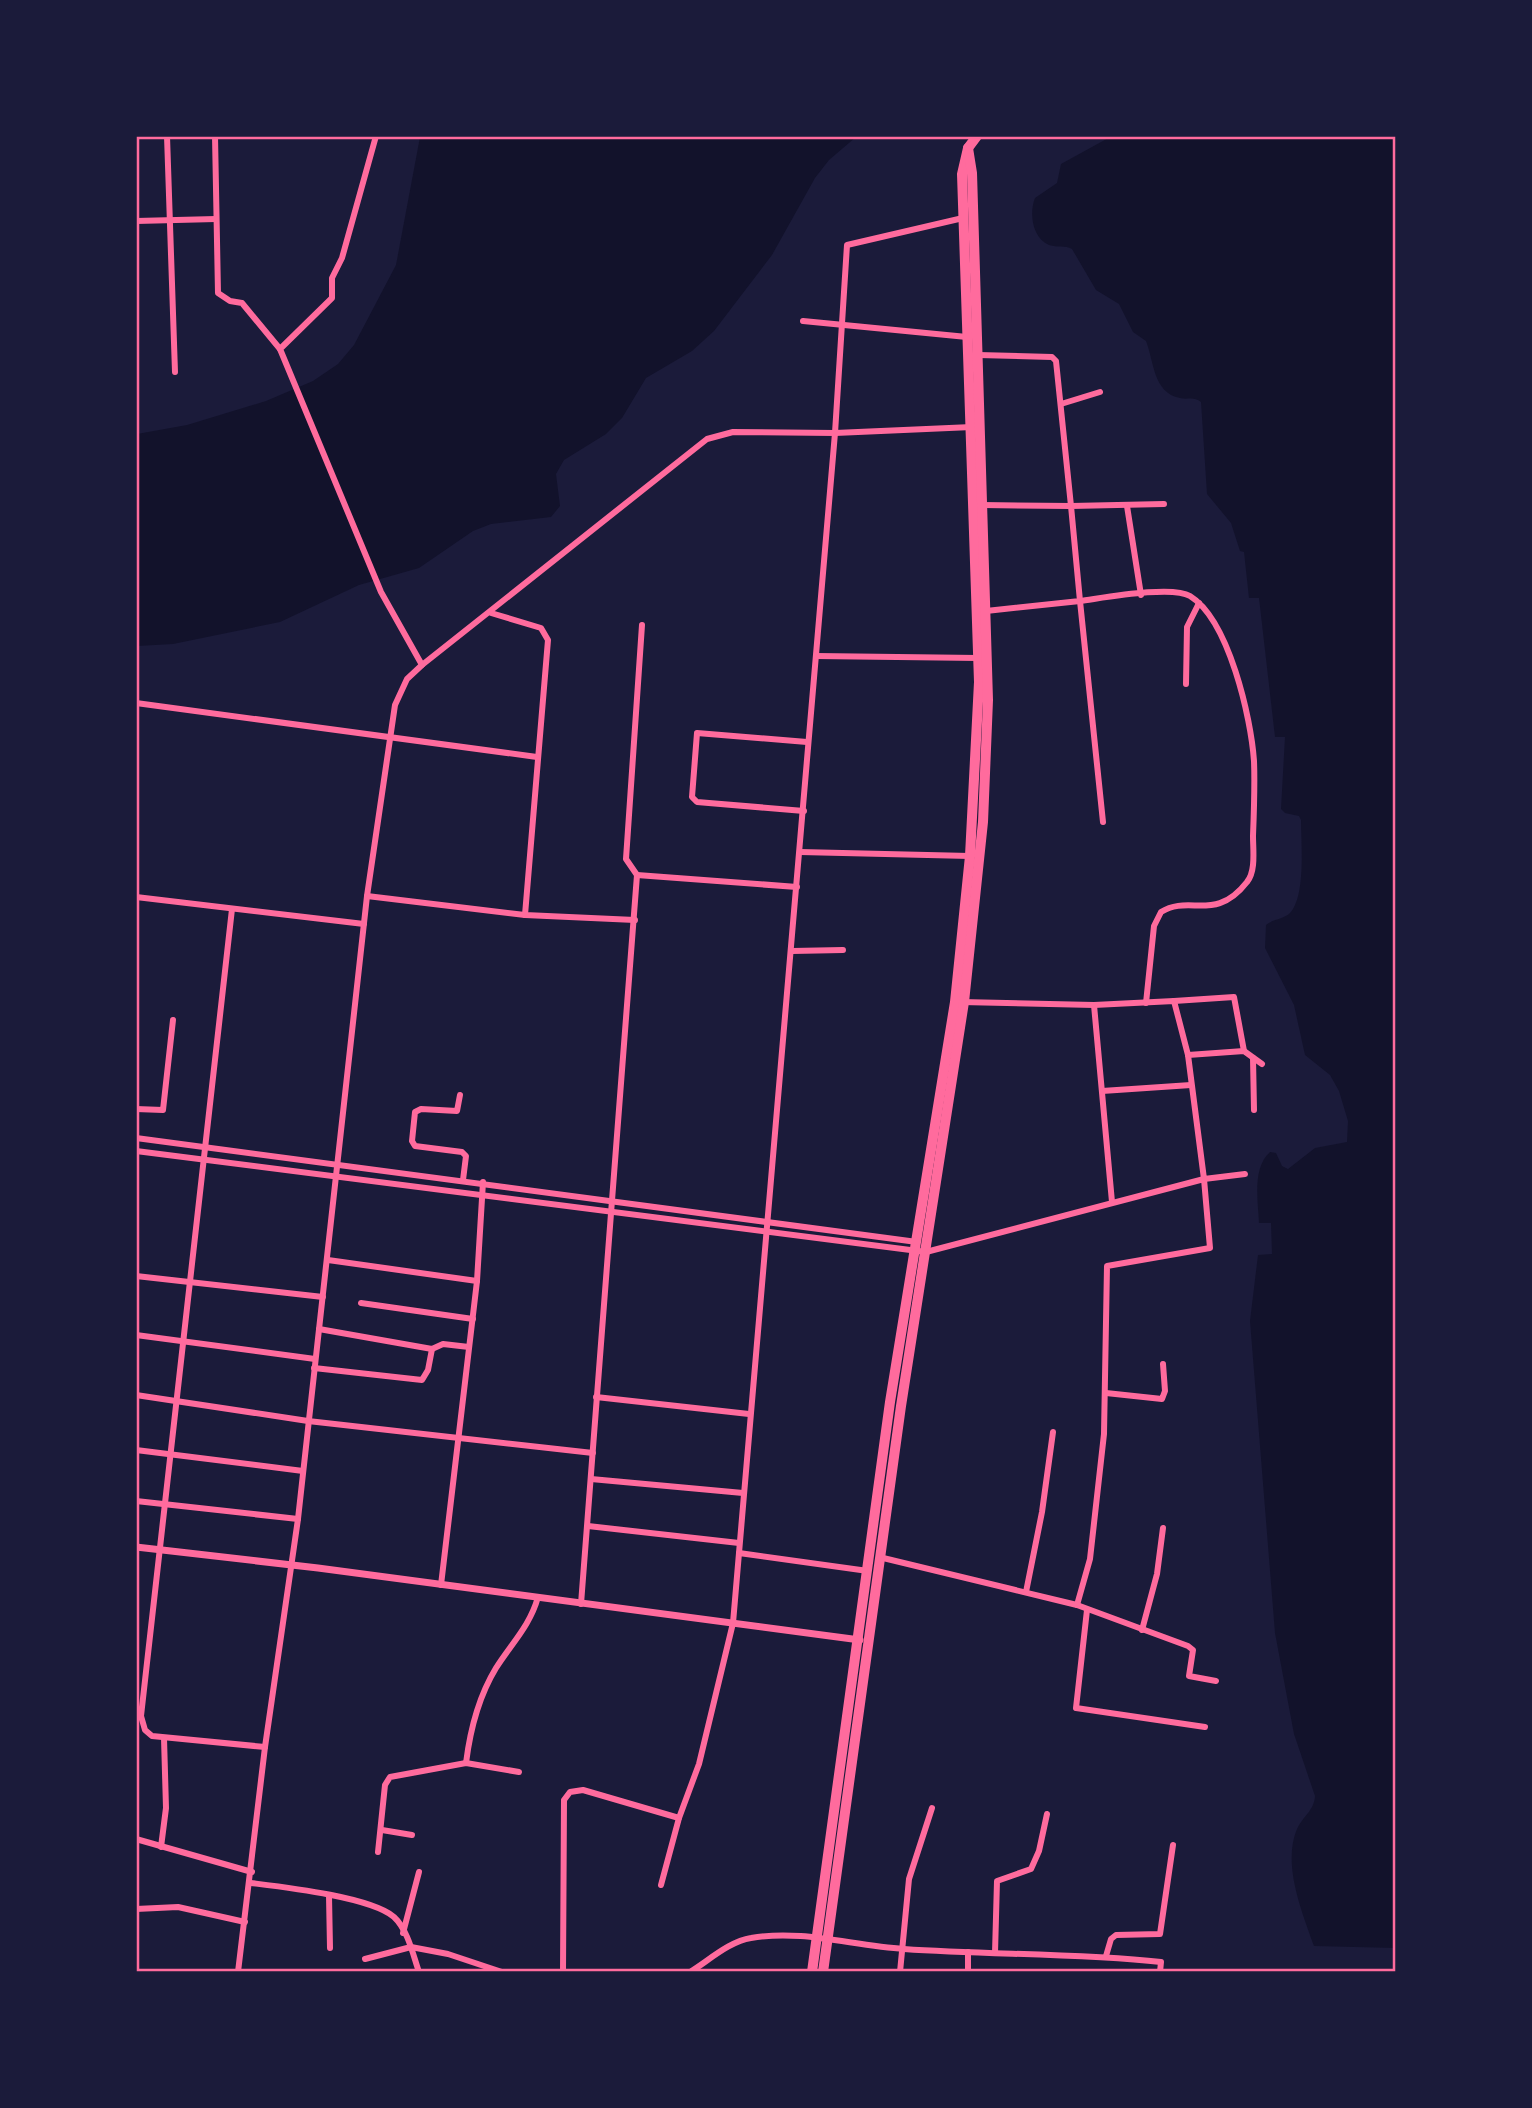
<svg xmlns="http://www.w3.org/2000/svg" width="1532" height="2108" viewBox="0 0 1532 2108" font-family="Manrope,sans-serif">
<rect width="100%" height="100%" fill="#1b1b3a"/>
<!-- water -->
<g fill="#12122b">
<path d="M1112,136L1395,137V1948L1314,1946C1302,1912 1282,1864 1297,1829C1303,1816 1314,1811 1315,1796L1294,1734L1275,1633L1250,1321L1258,1255L1272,1254L1271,1223H1259C1258,1201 1252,1168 1270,1152L1276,1153L1282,1166L1288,1169L1315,1148L1347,1142L1348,1121L1339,1091L1330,1075L1305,1055L1294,1005L1265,948L1266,925C1273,919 1284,919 1290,913C1306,896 1301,842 1301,820L1299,816L1285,813L1281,809L1285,737H1275L1259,598H1249L1244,552L1240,551L1231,523L1207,494L1201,402C1194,396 1188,400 1180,398C1153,393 1154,361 1146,341L1133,332L1119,304L1096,290L1072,249C1065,245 1057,248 1049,245C1032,238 1029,213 1035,198L1057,183L1061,164Z"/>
<polygon points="420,137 856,137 829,160 815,178 772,255 714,331 692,351 646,378 622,418 606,434 564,460 556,474 560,506 551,517 491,524 473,531 419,568 359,585 280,622 173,644 137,646 137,434 187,425 266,401 313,381 338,364 354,345 396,265"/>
</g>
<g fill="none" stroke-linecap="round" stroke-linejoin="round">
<!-- minor -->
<g stroke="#ff6b9d" stroke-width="6">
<polyline points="167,136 175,372"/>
<polyline points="215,136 218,293 230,301 242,303 280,349"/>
<polyline points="376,136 342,258 332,278 332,298 280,349 381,592 422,665"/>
<polyline points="963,218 847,245 835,433 972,427"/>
<polyline points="136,221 216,219"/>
<polyline points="803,321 967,337"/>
<polyline points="978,355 1052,357 1056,361 1071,506 982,505"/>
<polyline points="1061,404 1100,392"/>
<polyline points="1127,506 1141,595"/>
<polyline points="986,611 1080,601 1071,506 1164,504"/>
<polyline points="491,613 541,628 548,640 525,915"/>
<polyline points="816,656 978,658"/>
<polyline points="1186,684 1187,627 1199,603"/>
<polyline points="136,703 537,757"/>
<polyline points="804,811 697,802 692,797 697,733 807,742"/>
<path d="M1103,822L1080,601C1103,598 1172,585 1190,596C1229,620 1251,718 1254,761C1255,786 1254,811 1253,836C1253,850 1256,871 1247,882C1215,923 1190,894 1161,912L1154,926L1146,1003"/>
<polyline points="800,852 970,856"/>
<polyline points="637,875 626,859 642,625"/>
<polyline points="367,896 525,915 635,920"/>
<polyline points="136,897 364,924"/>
<polyline points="232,909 141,1716 145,1730 152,1736 265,1747"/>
<polyline points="792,951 843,950"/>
<polyline points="1174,1001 1234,997 1244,1051"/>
<polyline points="961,1002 1094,1005 1174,1001 1188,1055 1204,1179 1245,1174"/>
<polyline points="1094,1005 1112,1202"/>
<polyline points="1188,1055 1244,1051 1262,1064"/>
<polyline points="1253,1058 1254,1110"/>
<polyline points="1102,1091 1191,1085"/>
<polyline points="460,1095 457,1111 421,1109 415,1112 412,1141 415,1146 462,1152 466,1156 463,1180"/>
<polyline points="136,1109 163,1110 173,1020"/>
<polyline points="136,1138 917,1242"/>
<polyline points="136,1151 926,1252 1204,1179 1210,1248 1107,1266 1104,1434 1090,1559 1077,1605"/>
<polyline points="328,1260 477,1281"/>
<polyline points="136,1276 323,1297"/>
<polyline points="361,1303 473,1319"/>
<polyline points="319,1329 432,1349 443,1344 469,1347"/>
<polyline points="136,1335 315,1359"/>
<polyline points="314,1368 422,1380 428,1370 432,1349"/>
<polyline points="1106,1393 1162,1399 1165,1391 1163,1364"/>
<polyline points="136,1395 308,1421 593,1453"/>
<polyline points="596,1397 749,1414"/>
<polyline points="136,1450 303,1471"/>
<polyline points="591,1479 743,1493"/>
<polyline points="136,1501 298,1519"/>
<polyline points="588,1526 739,1543"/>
<polyline points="739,1553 868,1571"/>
<polyline points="879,1557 1077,1605 1188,1646 1193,1650 1189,1676 1216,1681"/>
<polyline points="441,1585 477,1281 483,1182"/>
<polyline points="1026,1592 1042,1512 1053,1432"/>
<polyline points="581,1604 637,875 797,887"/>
<polyline points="1087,1610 1076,1708 1205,1727"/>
<polyline points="1142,1630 1157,1574 1163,1528"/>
<path d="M466,1763C470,1731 479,1696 496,1668C511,1644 530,1626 538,1597"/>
<polyline points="382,1830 412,1835"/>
<polyline points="136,1839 252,1872"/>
<polyline points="161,1847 166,1808 164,1738"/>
<polyline points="378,1852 385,1785 390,1777 466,1763 519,1772"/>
<path d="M251,1883C283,1887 371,1897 394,1917C408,1930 413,1955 419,1972"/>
<polyline points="661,1885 679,1818"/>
<polyline points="329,1896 330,1948"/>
<polyline points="136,1909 178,1907 245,1922"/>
<polyline points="403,1933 419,1872"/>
<polyline points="995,1953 997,1881 1031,1869 1039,1851 1047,1814"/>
<polyline points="1106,1956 1111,1939 1116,1935 1160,1934 1173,1845"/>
<polyline points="365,1959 411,1947 448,1954 502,1972"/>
<polyline points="238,1972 265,1747 298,1519 367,896 395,705 407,679 422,665 707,439 733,432 835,433 733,1623 699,1764 679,1818 583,1790 570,1792 564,1800 563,1972"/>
<path d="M690,1972C708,1961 730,1941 751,1938C803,1929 852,1946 904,1949C990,1955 1076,1953 1161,1962L1160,1972"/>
<polyline points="900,1972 909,1879 932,1808"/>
<polyline points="968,1972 968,1952"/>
</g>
<!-- tertiary -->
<polyline stroke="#ff6b9d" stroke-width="7" points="136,1547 318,1568 860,1640"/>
<!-- trunk -->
<g stroke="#ff6b9d" stroke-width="10">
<polyline points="812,1972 890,1402 955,1002 970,856 979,682 962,174 968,148 977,136"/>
<polyline points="823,1972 901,1406 964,1002 983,822 988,700 972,173 968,148"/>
</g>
</g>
<!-- border -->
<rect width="1532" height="2108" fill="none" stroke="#1b1b3a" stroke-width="276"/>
<rect x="138" y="138" width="1256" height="1832" fill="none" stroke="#ff6b9d" stroke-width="2.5"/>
</svg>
